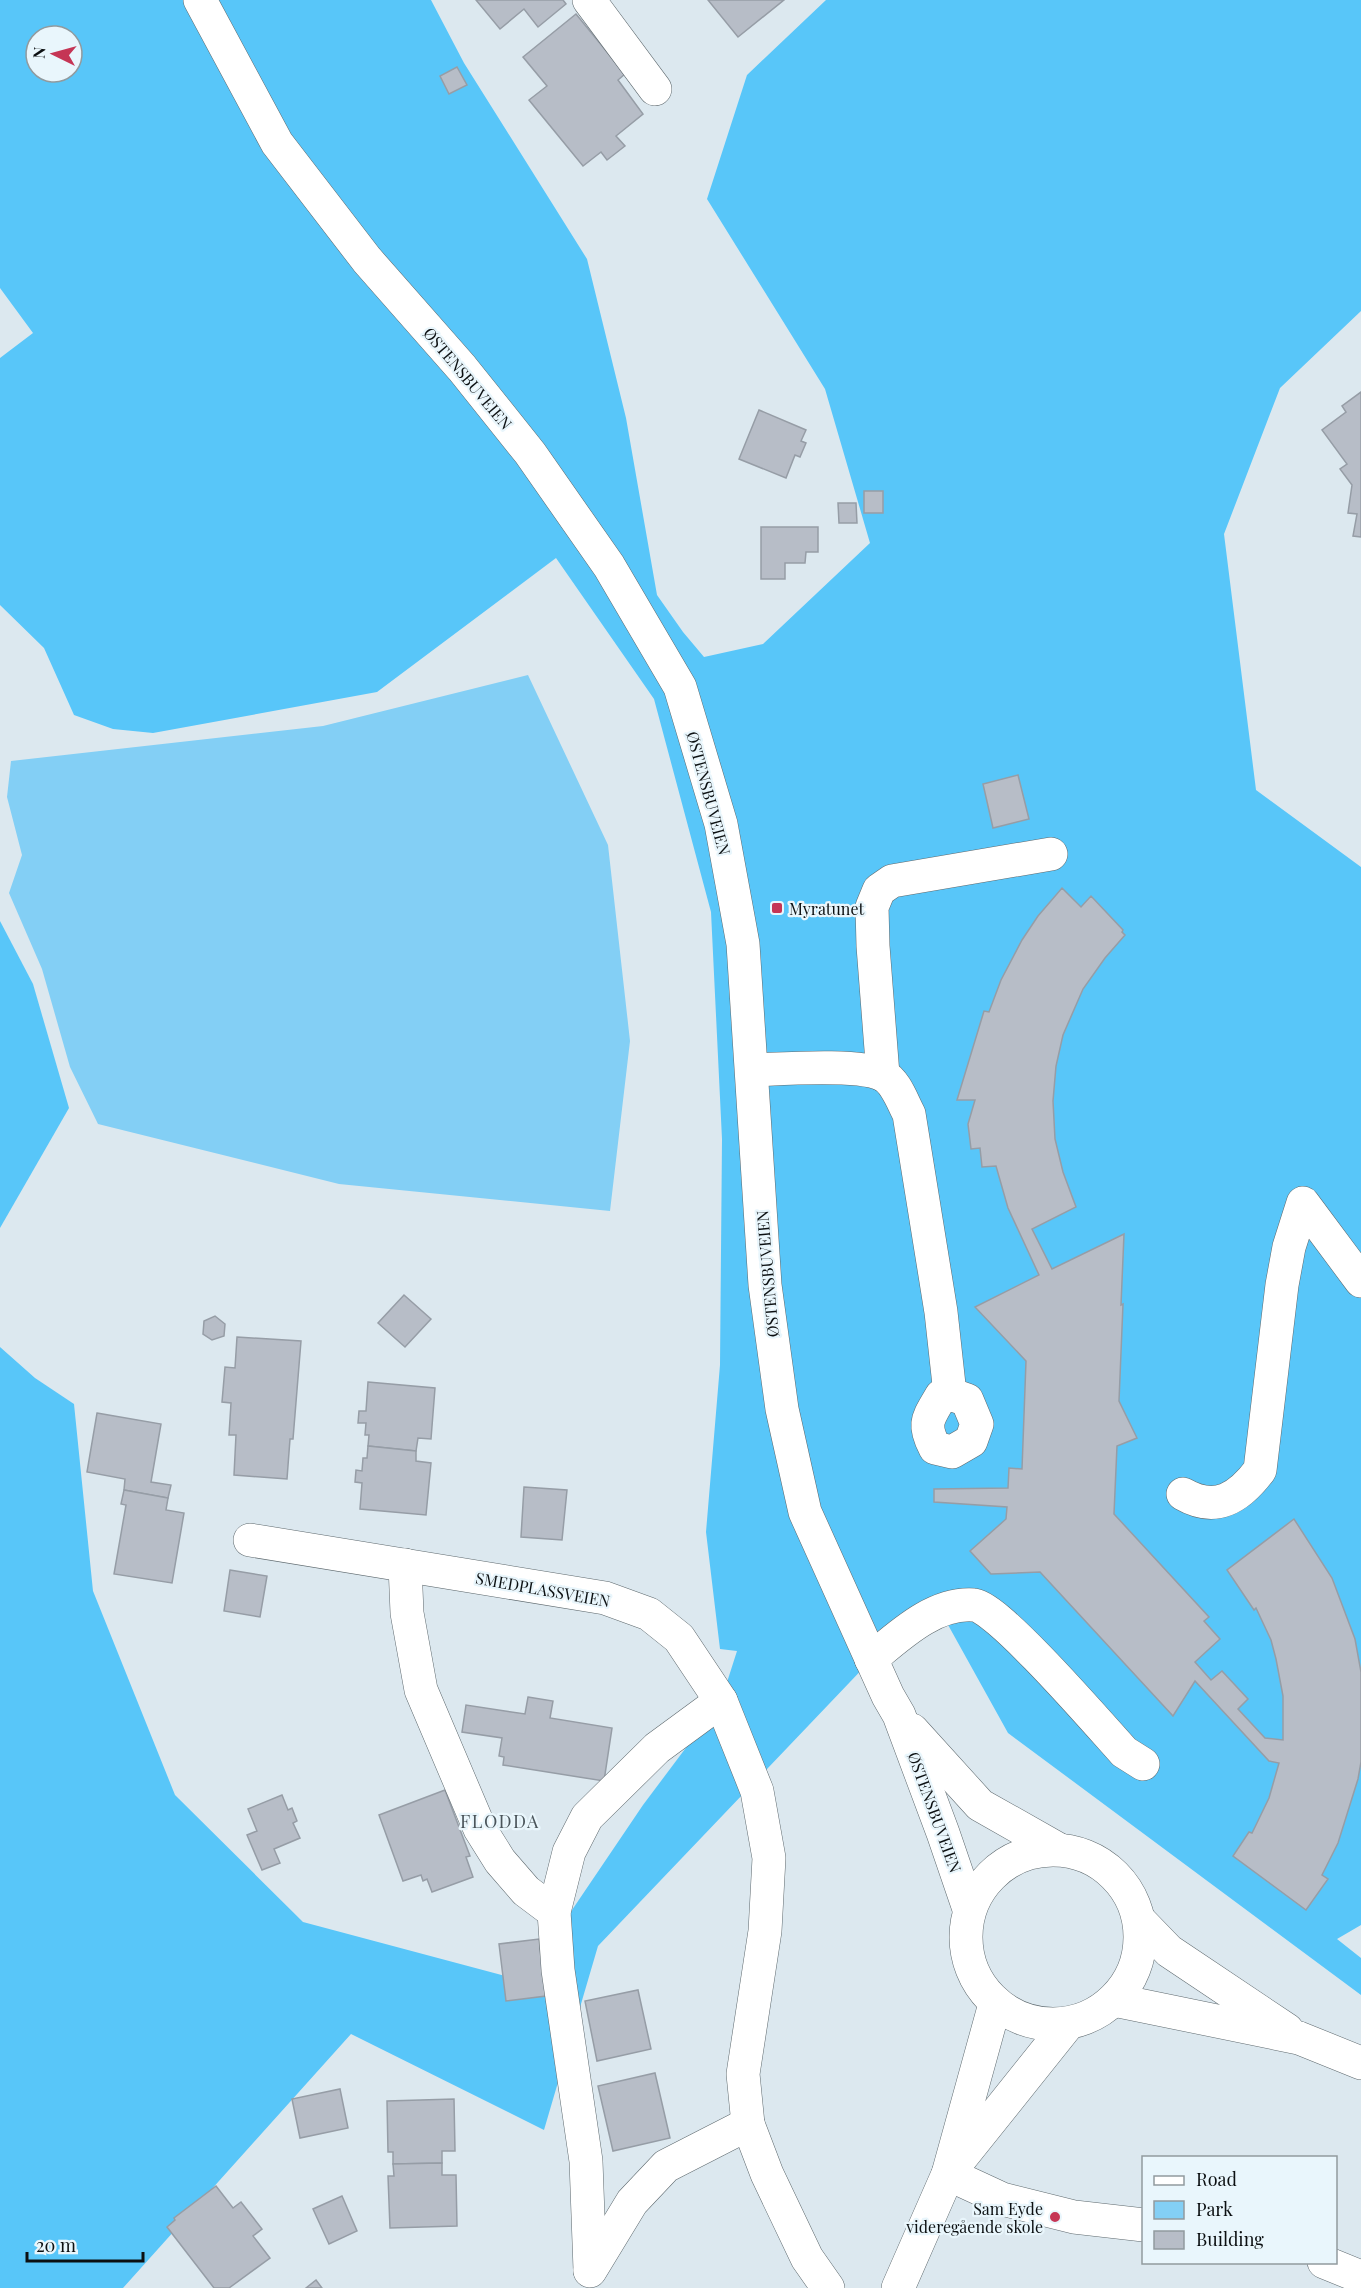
<svg xmlns="http://www.w3.org/2000/svg" width="1361" height="2288" viewBox="0 0 1361 2288" font-family="'Playfair Display',serif">
<rect width="100%" height="100%" fill="#dce8ef"/>
<!-- green -->
<polygon fill="#83cff5" points="528,675 608,845 630,1041 610,1211 339,1184 98,1124 70,1067 42,969 9,893 22,855 7,797 11,761 323,726"/>
<!-- forest -->
<g fill="#58c6f9" fill-rule="evenodd">
<path d="M0,0H431L464,63L587,259L626,418L657,595L683,632L704,657L763,644L870,543L825,389L707,199L747,75L826,0H1361V311L1280,388L1224,534L1256,790L1361,867V1925L1337,1939L1361,1958V1995L1008,1733L932,1596L598,1946L544,2130L351,2034L123,2288H0V1347L35,1378L74,1404L93,1591L175,1795L303,1922L524,1981L643,1805L721,1701L737,1651L720,1649L706,1532L720,1365L722,1139L711,912L654,699L556,558L377,692L153,733L113,729L74,715L44,648L0,605V358L33,333L0,288ZM36,36H72V72H36Z"/>
<polygon points="0,921 33,984 69,1108 0,1228"/>
</g>
<!-- building -->
<g fill="#b7bdc7" stroke="#969da6" stroke-width="1.5">
<polygon points="476,0 563,0 566,4 538,27 524,9 500,29"/>
<polygon points="708,0 784,0 738,37"/>
<polygon points="576,14 625,74 618,80 643,114 616,136 625,146 607,160 601,152 583,166 529,100 547,86 523,57"/>
<polygon points="457,67 467,85 449,94 440,76"/>
<polygon points="1361,392 1361,537 1353,536 1357,514 1348,513 1352,485 1340,469 1347,464 1322,430 1346,412 1342,406"/>
<polygon points="759,410 806,430 801,441 806,443 800,457 795,455 786,478 739,459"/>
<rect x="864" y="491" width="19" height="22"/>
<polygon points="838,503 856,503 857,523 839,523"/>
<polygon points="761,527 818,527 818,552 806,552 805,563 785,563 785,579 761,579"/>
<polygon points="1018,775 1029,819 993,828 983,784"/>
<polygon points="1062,888 1081,907 1091,896 1123,930 1122,932 1125,935 1105,958 1083,989 1063,1035 1056,1066 1053,1101 1055,1139 1063,1172 1076,1207 1032,1229 1052,1269 1124,1234 1121,1305 1123,1304 1119,1401 1137,1438 1117,1446 1114,1514 1209,1617 1204,1621 1220,1639 1195,1662 1211,1680 1222,1671 1248,1699 1238,1709 1265,1738 1283,1740 1283,1696 1276,1659 1271,1640 1256,1608 1254,1610 1227,1570 1294,1519 1332,1578 1355,1639 1361,1672 1361,1762 1358,1779 1338,1843 1322,1875 1328,1879 1306,1910 1233,1856 1249,1832 1252,1833 1255,1827 1269,1798 1279,1763 1269,1761 1195,1681 1173,1716 1040,1572 991,1574 970,1551 1006,1519 1007,1507 934,1502 934,1489 1008,1488 1009,1468 1022,1469 1026,1361 975,1307 1039,1275 1008,1208 996,1166 982,1167 980,1148 971,1149 968,1124 975,1100 957,1100 984,1011 989,1012 1001,980 1022,940 1038,916"/>
<polygon points="404,1295 431,1319 405,1347 378,1323"/>
<polygon points="215,1316 225,1324 224,1336 212,1340 203,1334 204,1321"/>
<polygon points="237,1337 301,1341 293,1439 290,1439 287,1479 234,1475 236,1435 229,1435 231,1403 222,1402 225,1367 235,1368"/>
<polygon points="368,1382 435,1388 431,1439 418,1438 416,1451 368,1446 369,1435 365,1435 366,1423 358,1423 359,1411 366,1411"/>
<polygon points="97,1413 161,1424 151,1482 171,1485 168,1498 124,1490 125,1479 87,1472"/>
<polygon points="368,1446 416,1451 416,1461 431,1463 426,1515 360,1509 362,1483 355,1482 356,1470 362,1471 363,1458 367,1458"/>
<polygon points="524,1487 567,1490 562,1540 521,1537"/>
<polygon points="124,1490 168,1498 166,1510 184,1513 172,1583 114,1574 126,1505 121,1504"/>
<polygon points="230,1570 267,1576 260,1617 224,1611"/>
<polygon points="528,1697 553,1701 550,1718 612,1728 604,1781 503,1765 504,1757 499,1756 502,1738 462,1732 466,1705 525,1714"/>
<polygon points="445,1790 470,1856 466,1857 473,1877 432,1892 427,1879 423,1881 421,1875 403,1881 379,1815"/>
<polygon points="282,1795 288,1810 292,1808 297,1821 293,1823 300,1838 274,1849 280,1863 262,1870 247,1835 257,1831 248,1809"/>
<polygon points="539,1939 546,1996 506,2001 499,1944"/>
<polygon points="638,1990 651,2049 597,2061 585,2001"/>
<polygon points="655,2073 670,2138 613,2151 598,2086"/>
<polygon points="340,2089 348,2128 300,2138 292,2099"/>
<polygon points="454,2099 455,2151 442,2151 442,2163 393,2164 393,2152 388,2152 387,2101"/>
<polygon points="442,2163 442,2175 456,2175 457,2226 390,2228 388,2176 394,2176 393,2164"/>
<polygon points="216,2186 233,2208 241,2202 262,2229 253,2236 270,2258 229,2288 214,2288 167,2227 175,2220 174,2218"/>
<polygon points="342,2196 357,2231 329,2244 313,2209"/>
<polygon points="316,2280 322,2288 306,2288"/>
</g>
<g fill="none" stroke-linecap="round" stroke-linejoin="round">
<defs>
<g id="minor">
<polyline points="589,0 655,89"/>
<path d="M753,1070C782,1069 859,1063 883,1075C896,1082 902,1101 909,1114L941,1312L950,1394"/>
<polyline points="883,1075 873,946 872,907 879,890 892,881 1051,854"/>
<path d="M950,1394L967,1400L977,1424L971,1441L952,1452L935,1448C922,1423 928,1419 941,1396Z"/>
<path d="M1183,1494C1216,1513 1239,1498 1260,1470L1282,1285L1289,1247L1303,1203L1361,1281"/>
<polyline points="250,1540 605,1598 649,1614 679,1638 721,1701 757,1791 769,1858 765,1931 743,2074 748,2124"/>
<polyline points="405,1565 407,1613 421,1690 480,1829 500,1861 526,1891 554,1912"/>
<path d="M871,1659C899,1636 934,1602 974,1605C997,1606 1103,1729 1124,1752L1143,1764"/>
<polyline points="956,2164 1068,2024"/>
<polyline points="948,2174 1002,2199 1074,2217 1144,2225"/>
<polyline points="1324,2262 1361,2277"/>
<polyline points="590,2270 586,2161 558,1970 554,1912 569,1852 587,1817 657,1748 721,1701"/>
<polyline points="590,2271 632,2202 666,2166 748,2124 767,2174 807,2258 828,2288"/>
<polyline points="898,2288 948,2174 995,2004"/>
</g>
<g id="major">
<polyline points="200,0 277,143 367,260 462,368 530,453 609,566 680,687 721,824 743,944 765,1285 782,1409 805,1512 888,1696 899,1715 943,1833 969,1909"/>
<polyline points="912,1730 980,1805 1058,1849"/>
<circle cx="1053" cy="1937" r="87"/>
<polyline points="1139,1920 1169,1951 1287,2030"/>
<polyline points="1114,2000 1299,2038 1361,2063"/>
</g>
</defs>
<!-- minor casing -->
<use href="#minor" stroke="#5e696e" stroke-width="34"/>
<!-- major casing -->
<use href="#major" stroke="#5e696e" stroke-width="34"/>
<!-- minor -->
<use href="#minor" stroke="#fff" stroke-width="33"/>
<!-- major -->
<use href="#major" stroke="#fff" stroke-width="33"/>
</g>
<!-- markers -->
<g fill="#c53555" stroke="#e9f6fc" stroke-width="2">
<rect x="771" y="902" width="12" height="12" rx="3"/>
<circle cx="1055" cy="2217" r="6"/>
</g>
<g text-anchor="middle" dominant-baseline="central" stroke-width="4.5" stroke-linejoin="round" paint-order="stroke">
<!-- street labels -->
<g font-size="16" fill="#0c1012" stroke="#e9f6fc">
<text transform="translate(468 378) rotate(50)">ØSTENSBUVEIEN</text>
<text transform="translate(709 793) rotate(75)">ØSTENSBUVEIEN</text>
<text transform="translate(767 1274) rotate(-95)">ØSTENSBUVEIEN</text>
<text transform="translate(543 1589) rotate(10)">SMEDPLASSVEIEN</text>
<text transform="translate(935 1812) rotate(70)">ØSTENSBUVEIEN</text>
</g>
<!-- poi labels -->
<g font-size="16" fill="#0c1012" stroke="#e9f6fc" text-anchor="start">
<text x="789" y="908">Myratunet</text>
<text x="1043" y="2208" text-anchor="end">Sam Eyde<tspan x="1043" dy="18">videregående skole</tspan></text>
</g>
<!-- neighbourhood labels -->
<g font-size="18" letter-spacing="1.5" fill="#4b555b" stroke="#e9f6fc">
<text x="500" y="1821">FLODDA</text>
</g>
</g>
<!-- legend -->
<rect x="1142" y="2156" width="195" height="108" fill="#e9f6fc" stroke="#919a9e" stroke-width="1.5"/>
<rect x="1154" y="2176" width="30" height="9" fill="#ffffff" stroke="#919a9e" stroke-width="1.5"/>
<text x="1196" y="2186" font-size="18" fill="#0c1012">Road</text>
<rect x="1154" y="2201" width="30" height="18" fill="#83cff5" stroke="#919a9e" stroke-width="1.5"/>
<text x="1196" y="2216" font-size="18" fill="#0c1012">Park</text>
<rect x="1154" y="2231" width="30" height="18" fill="#b7bdc7" stroke="#919a9e" stroke-width="1.5"/>
<text x="1196" y="2246" font-size="18" fill="#0c1012">Building</text>
<!-- north arrow -->
<g transform="translate(54 54) rotate(275)"><circle r="28" fill="#e9f6fc" stroke="#919a9e" stroke-width="1.5"/>
<path d="M0-4.5L10 22L0 15L-10 22Z" fill="#c53555"/>
<text y="-9" font-size="16" font-weight="bold" text-anchor="middle" fill="#0c1012">N</text>
</g>
<!-- scale -->
<path d="M27 2252v9h116v-9" fill="none" stroke="#0c1012" stroke-width="3"/>
<text x="36" y="2252" font-size="18" fill="#0c1012" stroke="#e9f6fc" stroke-width="4.5" paint-order="stroke">20 m</text>
</svg>
